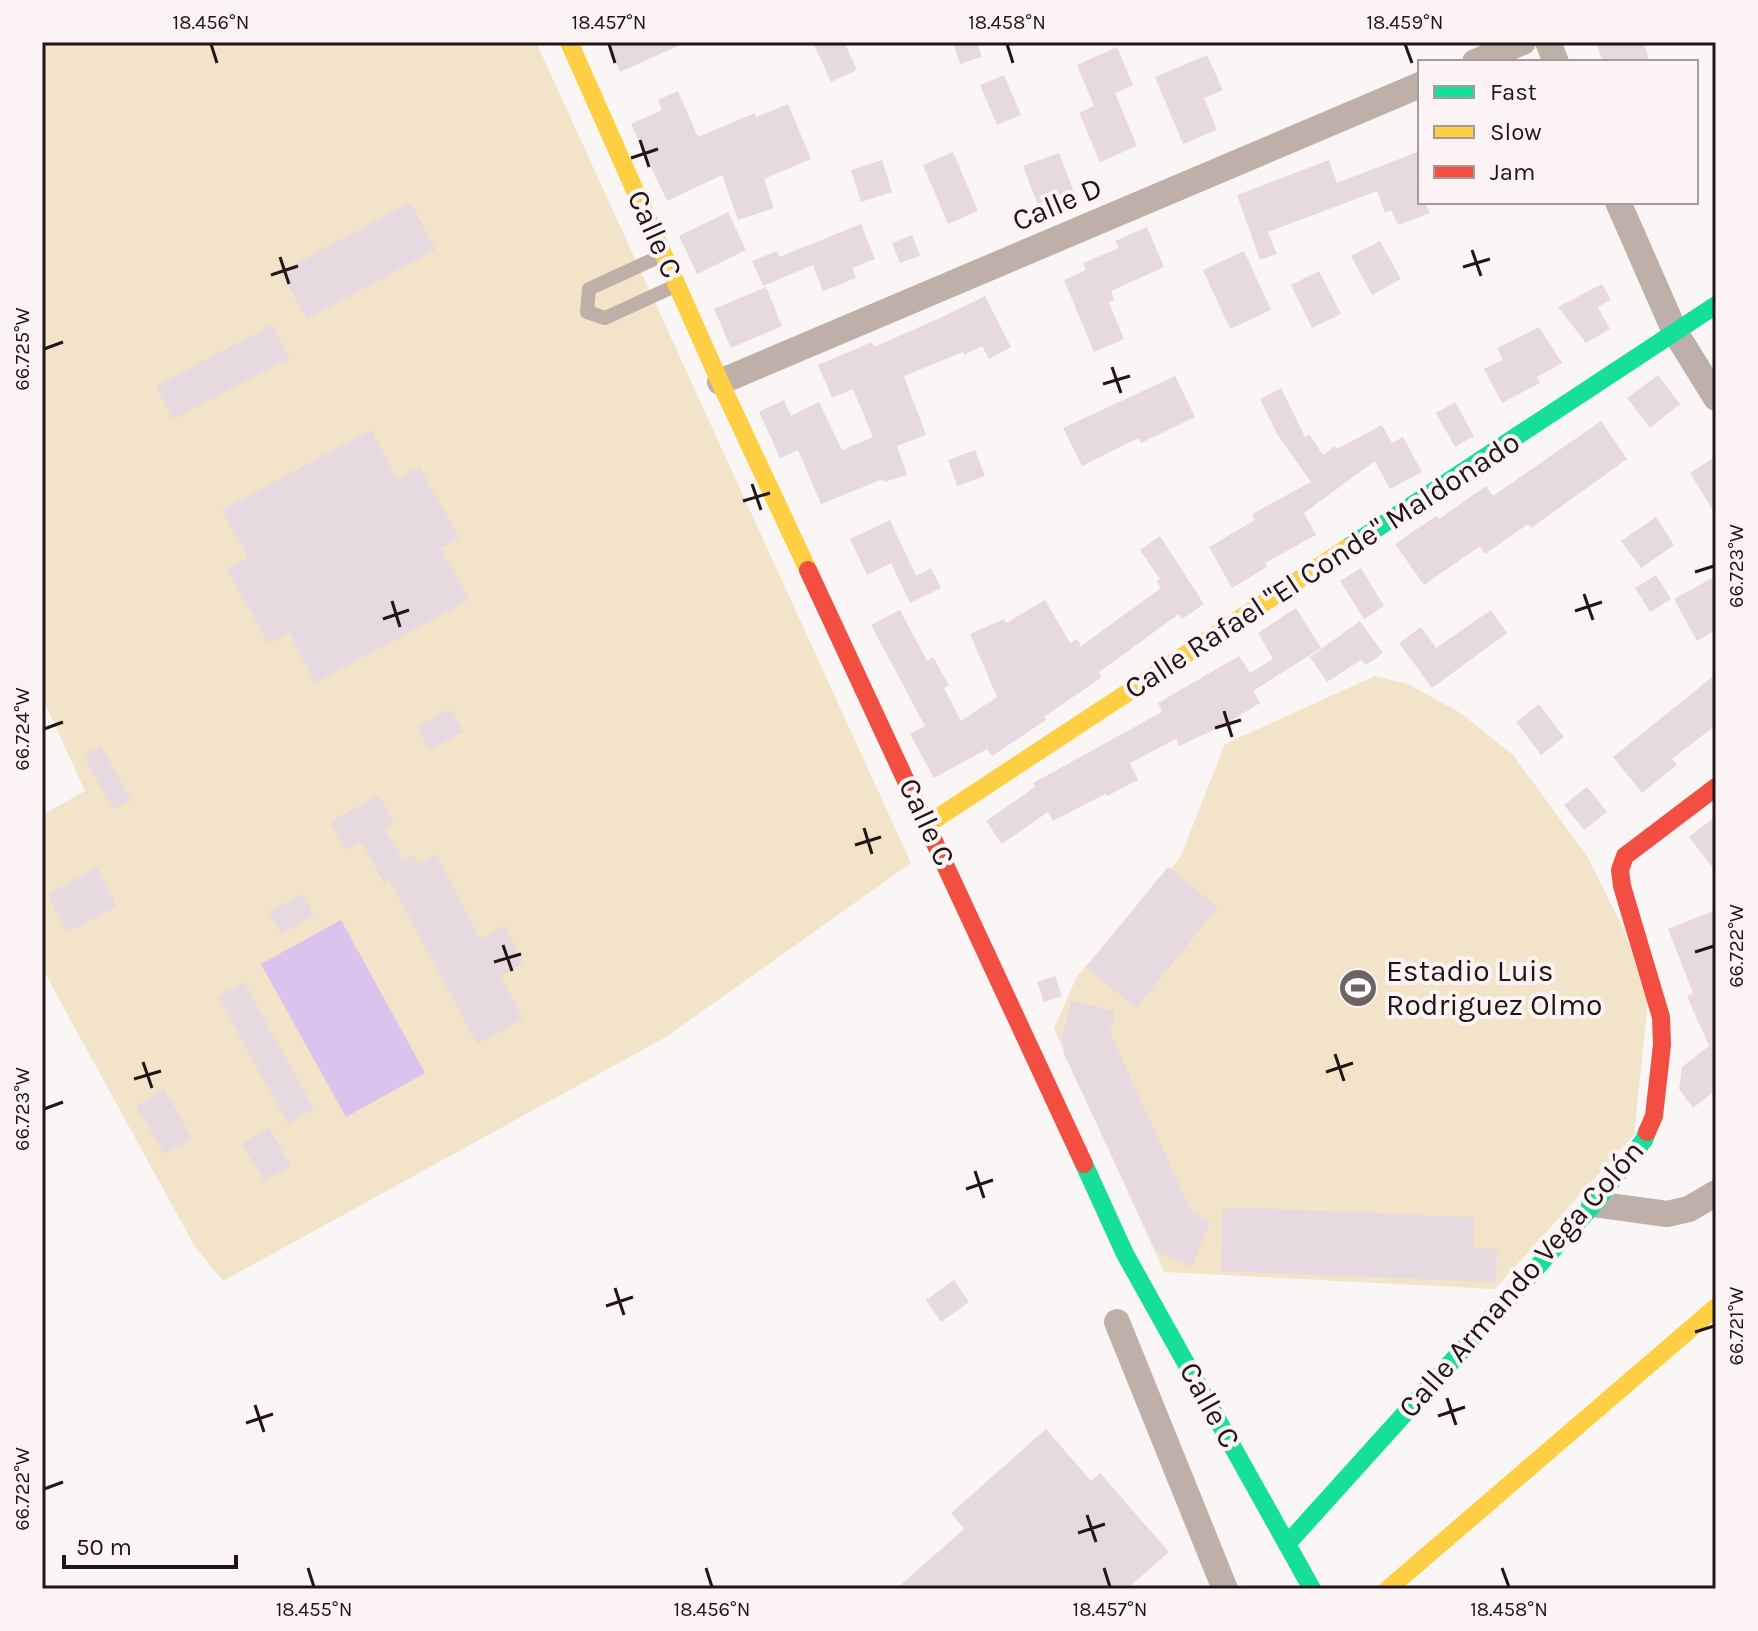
<svg xmlns="http://www.w3.org/2000/svg" width="1758" height="1631" viewBox="0 0 1758 1631" font-family="Karla,sans-serif">
<rect width="100%" height="100%" fill="#faf6f6"/>
<!-- green -->
<g fill="#f2e4c8">
<polygon points="42,42 536,42 911,863 666,1037 223,1281 195,1247 42,968 42,815 85,791 42,697"/>
<polygon points="1375,676 1408,684 1459,712 1513,755 1587,856 1622,926 1648,1001 1634,1135 1495,1289 1164,1272 1054,1029 1077,976 1180,858 1225,744"/>
</g>
<!-- water -->
<polygon fill="#dac3ec" points="341,920 425,1073 346,1117 261,964"/>
<!-- building -->
<g fill="#e7d9e0">
<polygon points="607,42 687,42 620,72"/>
<polygon points="813,42 844,42 857,70 831,82"/>
<polygon points="953,42 977,42 982,57 960,64"/>
<polygon points="1596,42 1643,42 1650,62 1603,62"/>
<polygon points="1117,47 1133,85 1115,93 1137,146 1100,162 1079,113 1094,106 1077,65"/>
<polygon points="1207,55 1223,90 1204,98 1217,130 1183,144 1155,77"/>
<polygon points="1004,75 1021,115 997,125 980,85"/>
<polygon points="678,91 698,137 755,113 756,117 788,104 811,159 764,179 774,208 738,220 722,175 667,201 631,124 662,110 658,100"/>
<polygon points="1420,151 1420,202 1425,202 1430,213 1398,225 1391,210 1385,213 1377,191 1268,232 1277,254 1260,260 1237,195 1329,160 1337,183"/>
<polygon points="953,152 978,211 948,224 923,165"/>
<polygon points="1059,153 1076,197 1040,210 1023,166"/>
<polygon points="882,160 892,192 861,202 851,170"/>
<polygon points="410,202 436,249 307,319 281,272"/>
<polygon points="728,212 746,250 697,274 679,236"/>
<polygon points="861,224 875,259 852,268 856,278 823,291 813,265 763,286 752,261 777,251 779,257"/>
<polygon points="1147,227 1164,267 1111,291 1114,300 1109,303 1124,339 1094,352 1064,280 1086,270 1083,263 1119,248 1115,241"/>
<polygon points="912,235 920,256 900,263 892,243"/>
<polygon points="1380,241 1401,279 1372,295 1351,256"/>
<polygon points="1244,251 1271,310 1230,329 1203,270"/>
<polygon points="1319,271 1341,314 1312,328 1291,285"/>
<polygon points="1602,284 1611,300 1598,307 1610,329 1586,343 1558,307"/>
<polygon points="766,287 782,326 731,348 714,309"/>
<polygon points="985,296 1011,347 989,359 982,346 964,355 963,352 904,376 926,435 897,446 907,475 884,482 883,479 821,504 798,450 780,458 759,412 784,400 791,416 819,402 842,450 873,437 853,389 832,398 818,365 872,342 874,347 940,318"/>
<polygon points="272,325 290,358 173,419 156,386"/>
<polygon points="1539,327 1562,363 1537,377 1540,383 1502,403 1484,369 1503,360 1497,348"/>
<polygon points="1658,375 1680,404 1650,428 1627,398"/>
<polygon points="1175,376 1195,417 1141,443 1138,438 1082,466 1063,428"/>
<polygon points="1281,388 1305,437 1309,434 1323,455 1335,446 1337,449 1382,425 1392,443 1403,437 1422,472 1390,489 1375,461 1304,513 1316,535 1265,563 1267,567 1232,588 1209,547 1255,520 1252,514 1311,482 1277,434 1260,399"/>
<polygon points="1455,402 1474,436 1455,447 1436,413"/>
<polygon points="1601,421 1627,459 1531,528 1528,524 1485,554 1480,546 1424,585 1395,544 1436,516 1439,519 1486,486 1493,496"/>
<polygon points="371,430 397,479 420,467 459,538 441,548 469,600 315,683 289,633 268,644 227,569 248,558 222,510"/>
<polygon points="975,450 985,476 957,486 948,460"/>
<polygon points="1716,456 1716,515 1690,473"/>
<polygon points="1656,517 1674,545 1641,568 1621,541"/>
<polygon points="890,520 916,576 931,568 941,588 910,603 891,563 867,575 850,539"/>
<polygon points="1160,536 1204,604 1182,619 1179,614 1099,672 1102,677 1044,717 1046,720 992,756 987,749 934,778 910,734 925,726 871,625 900,610 927,661 933,657 949,685 944,688 961,721 997,697 970,634 1004,619 1006,623 1045,600 1070,643 1077,639 1081,646 1161,588 1156,581 1160,579 1140,550"/>
<polygon points="1361,568 1384,606 1364,619 1340,581"/>
<polygon points="1656,575 1671,599 1650,612 1635,588"/>
<polygon points="1716,576 1716,630 1697,641 1674,599"/>
<polygon points="1296,608 1321,648 1253,691 1260,703 1224,725 1179,746 1176,739 1130,763 1138,780 1107,796 1105,794 1053,821 1048,812 1002,844 986,821 1035,787 1033,783 1162,712 1158,703 1239,656 1250,673 1273,659 1258,633"/>
<polygon points="1491,610 1507,633 1432,688 1399,643 1421,627 1436,648"/>
<polygon points="1360,621 1383,653 1366,665 1361,660 1327,682 1310,657"/>
<polygon points="1716,674 1716,725 1672,759 1677,765 1642,793 1613,757"/>
<polygon points="1539,704 1564,737 1541,755 1516,722"/>
<polygon points="450,709 463,732 429,750 417,727"/>
<polygon points="101,746 131,800 113,809 84,756"/>
<polygon points="1587,787 1607,812 1584,830 1564,805"/>
<polygon points="379,795 394,823 385,829 403,860 413,855 418,864 436,854 480,939 505,926 523,964 500,975 523,1019 477,1044 389,879 384,883 361,842 346,850 330,822"/>
<polygon points="1716,816 1716,872 1689,837"/>
<polygon points="1168,867 1218,907 1136,1008 1086,967"/>
<polygon points="97,868 117,906 67,932 47,894"/>
<polygon points="303,894 314,915 281,934 269,912"/>
<polygon points="1716,910 1716,1090 1693,1108 1679,1089 1682,1067 1709,1046 1687,996 1693,993 1668,929"/>
<polygon points="1055,976 1062,996 1044,1002 1037,982"/>
<polygon points="244,982 314,1109 288,1124 218,997"/>
<polygon points="1071,1000 1115,1011 1110,1033 1192,1213 1210,1221 1192,1267 1156,1251 1064,1054 1062,1038"/>
<polygon points="164,1090 192,1138 164,1154 136,1106"/>
<polygon points="269,1128 291,1166 264,1181 242,1143"/>
<polygon points="1223,1207 1474,1217 1473,1248 1497,1249 1496,1278 1493,1282 1221,1271"/>
<polygon points="954,1280 969,1302 941,1322 926,1300"/>
<polygon points="1046,1429 1091,1481 1100,1473 1169,1552 1127,1589 896,1589 964,1529 951,1513"/>
</g>
<g fill="none" stroke-linecap="round" stroke-linejoin="round">
<!-- lane -->
<polyline stroke="#beb0a8" stroke-width="14" points="663,255 589,289 587,312 605,318 677,285"/>
<!-- street -->
<g stroke="#beb0a8" stroke-width="26">
<polyline points="1548,42 1556,62"/>
<polyline points="1475,62 1523,42"/>
<polyline points="1618,202 1675,332 1716,398"/>
<polyline points="720,382 1420,85"/>
<polyline points="1594,1204 1667,1214 1689,1209 1716,1193"/>
<polyline points="1117,1322 1225,1589"/>
</g>
<!-- fast -->
<g stroke="#16e098" stroke-width="18">
<polyline points="1347,548 1716,305"/>
<polyline points="1084,1164 1125,1254 1312,1589"/>
<polyline points="1287,1544 1594,1204 1644,1140 1647,1132"/>
</g>
<!-- slow -->
<g stroke="#ffcf43" stroke-width="18">
<polyline points="569,42 720,382 808,570"/>
<polyline points="928,824 1347,548"/>
<polyline points="1388,1589 1716,1307"/>
</g>
<!-- jam -->
<g stroke="#f24e42" stroke-width="18">
<polyline points="808,570 1084,1164"/>
<polyline points="1647,1132 1654,1116 1662,1045 1661,1017 1622,886 1620,870 1625,856 1716,787"/>
</g>
</g>
<!-- ticks -->
<path fill="none" stroke="#231515" stroke-width="3" d="M211,44L217,63M609,44L615,63M1007,44L1013,63M1405,44L1412,63M640,140L649,167M631,158L658,149M1472,250L1481,276M280,257L289,284M1463,267L1490,259M271,275L298,266M44,349L63,342M1112,367L1121,393M1103,384L1130,376M752,484L761,510M743,501L770,493M1695,572L1714,566M1584,594L1593,620M392,601L400,627M1575,611L1602,602M383,619L409,610M1224,711L1232,737M1215,728L1241,720M44,729L63,722M864,828L872,854M855,845L881,837M503,945L512,971M1695,952L1714,946M494,962L521,954M1335,1054L1344,1081M143,1062L152,1088M1326,1072L1353,1063M134,1079L161,1071M44,1109L63,1102M975,1171L984,1198M966,1189L993,1180M615,1288L624,1315M606,1306L633,1297M1695,1332L1714,1326M1447,1398L1456,1425M255,1405L264,1432M1438,1416L1465,1407M246,1423L273,1414M44,1489L63,1482M1087,1515L1096,1542M1078,1533L1105,1524M308,1568L314,1587M706,1568L712,1587M1104,1568L1110,1587M1502,1568L1509,1587"/>
<!-- icons -->
<defs>
<symbol id="stadium-disc" viewBox="-11 -11 22 22"><circle r="9.5" fill="#6e6464" stroke="#fcf4f4"/><path d="M0-5a6.5 5 0 1 0 0 10a6.5 5 0 1 0 0-10ZM-3.5-1.8h7v3.6h-7Z" fill="#fff"/></symbol>
</defs>
<g fill-rule="evenodd">
<use href="#stadium-disc" x="1336" y="966" width="44" height="44"/>
</g>
<g text-anchor="middle" dominant-baseline="central" stroke-width="8" stroke-linejoin="round" paint-order="stroke">
<!-- street labels -->
<g font-size="30" fill="#231515" stroke="#fcf4f4">
<text transform="translate(1057 204) rotate(-23)">Calle D</text>
<text transform="translate(655 234) rotate(66)">Calle C</text>
<text transform="translate(1322 565) rotate(-33)">Calle Rafael "El Conde" Maldonado</text>
<text transform="translate(927 822) rotate(65)">Calle C</text>
<text transform="translate(1521 1279) rotate(-49)">Calle Armando Vega Colón</text>
<text transform="translate(1210 1405) rotate(61)">Calle C</text>
</g>
<!-- poi labels -->
<g font-size="30" fill="#231515" stroke="#fcf4f4" text-anchor="start">
<text x="1386" y="971">Estadio Luis<tspan x="1386" dy="34">Rodriguez Olmo</tspan></text>
</g>
</g>
<!-- border -->
<rect width="1758" height="1631" fill="none" stroke="#fcf4f4" stroke-width="88"/>
<!-- legend -->
<rect x="1418" y="60" width="280" height="144" fill="#fcf4f4" stroke="#a59b9b" stroke-width="2"/>
<rect x="1434" y="86" width="40" height="12" fill="#16e098" stroke="#a59b9b" stroke-width="2"/>
<text x="1490" y="100" font-size="24" fill="#231515">Fast</text>
<rect x="1434" y="126" width="40" height="12" fill="#ffcf43" stroke="#a59b9b" stroke-width="2"/>
<text x="1490" y="140" font-size="24" fill="#231515">Slow</text>
<rect x="1434" y="166" width="40" height="12" fill="#f24e42" stroke="#a59b9b" stroke-width="2"/>
<text x="1490" y="180" font-size="24" fill="#231515">Jam</text>
<!-- scale -->
<path d="M64 1555v12h172v-12" fill="none" stroke="#231515" stroke-width="4"/>
<text x="76" y="1555" font-size="24" fill="#231515" stroke="#fcf4f4" stroke-width="6" paint-order="stroke">50 m</text>
<rect x="44" y="44" width="1670" height="1543" fill="none" stroke="#231515" stroke-width="3"/>
<g font-size="20" text-anchor="middle" fill="#231515">
<text x="211" y="29">18.456°N</text>
<text x="609" y="29">18.457°N</text>
<text x="1007" y="29">18.458°N</text>
<text x="1405" y="29">18.459°N</text>
<text transform="translate(22 349) rotate(-90)" y="7">66.725°W</text>
<text transform="translate(1736 566) rotate(-90)" y="7">66.723°W</text>
<text transform="translate(22 729) rotate(-90)" y="7">66.724°W</text>
<text transform="translate(1736 946) rotate(-90)" y="7">66.722°W</text>
<text transform="translate(22 1109) rotate(-90)" y="7">66.723°W</text>
<text transform="translate(1736 1326) rotate(-90)" y="7">66.721°W</text>
<text transform="translate(22 1489) rotate(-90)" y="7">66.722°W</text>
<text x="314" y="1616">18.455°N</text>
<text x="712" y="1616">18.456°N</text>
<text x="1110" y="1616">18.457°N</text>
<text x="1509" y="1616">18.458°N</text>
</g>
</svg>
